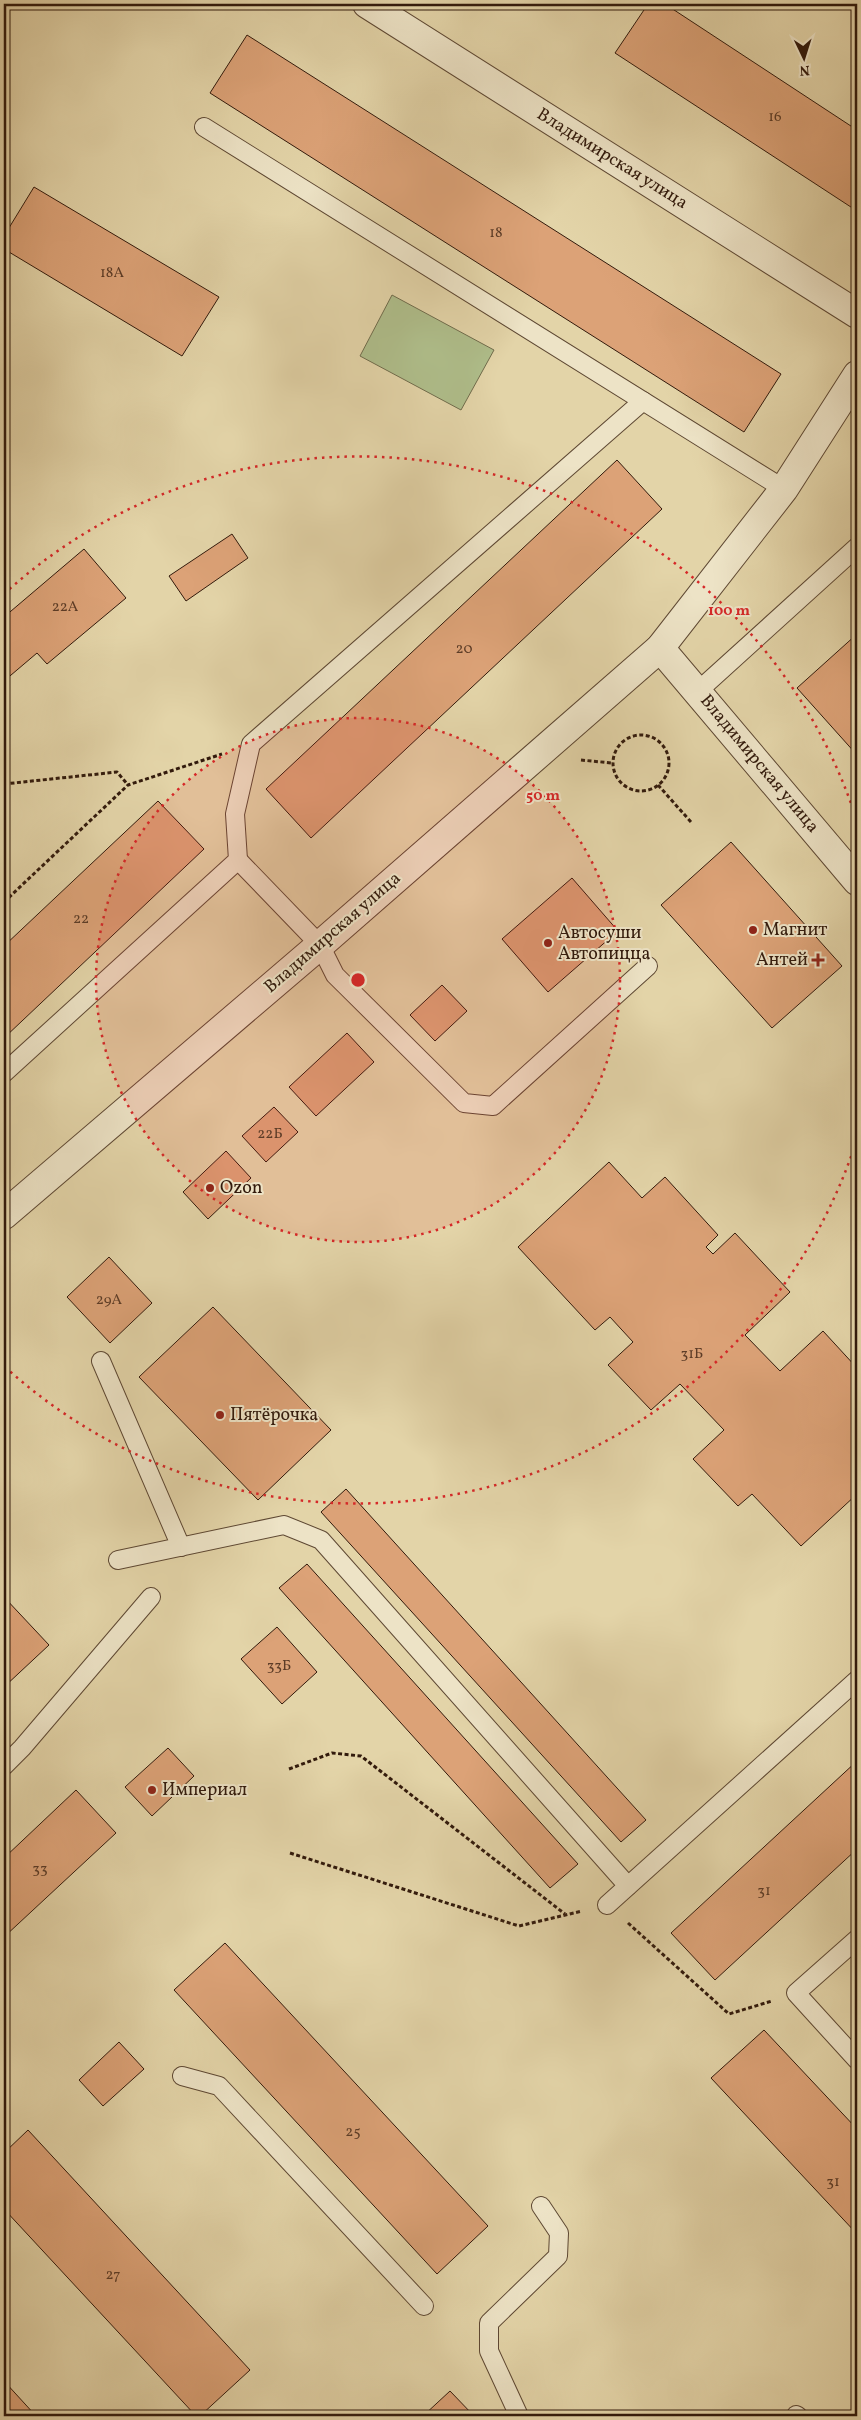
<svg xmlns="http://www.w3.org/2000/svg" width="861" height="2420" viewBox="0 0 861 2420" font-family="Vollkorn,serif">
<rect width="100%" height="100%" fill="#e3d4a8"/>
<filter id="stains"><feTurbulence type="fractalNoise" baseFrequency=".004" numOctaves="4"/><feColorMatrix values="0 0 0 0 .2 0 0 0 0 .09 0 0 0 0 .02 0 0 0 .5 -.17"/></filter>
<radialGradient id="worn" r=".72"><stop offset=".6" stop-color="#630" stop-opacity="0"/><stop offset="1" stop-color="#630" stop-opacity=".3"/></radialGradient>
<!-- green -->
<polygon fill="#afbe8b" stroke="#706c4c" points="392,295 494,350 461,410 360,356"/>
<!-- building -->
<g fill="#dca277" stroke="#321a0c">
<polygon points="533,4 545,4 541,9"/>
<polygon points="648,4 665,4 857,130 857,211 615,53"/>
<polygon points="247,35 781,374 744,432 210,93"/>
<polygon points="34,187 219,297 182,356 4,249 4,236"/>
<polygon points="617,460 662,509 311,838 266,789"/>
<polygon points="232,534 248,558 186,601 169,576"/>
<polygon points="84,549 126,598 47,664 37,653 4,681 4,617"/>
<polygon points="857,634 857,755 797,688"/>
<polygon points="158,801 204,849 4,1038 4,946"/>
<polygon points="731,842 842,966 772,1028 661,905"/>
<polygon points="572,878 618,931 548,992 502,939"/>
<polygon points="442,985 467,1011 435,1041 410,1015"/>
<polygon points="347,1033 374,1062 316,1116 289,1087"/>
<polygon points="274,1107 298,1132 266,1162 242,1136"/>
<polygon points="226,1151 251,1178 208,1219 183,1192"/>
<polygon points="609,1162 642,1198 665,1177 718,1235 706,1247 713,1254 735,1233 790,1292 745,1335 780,1371 823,1331 857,1368 857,1494 801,1546 752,1494 738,1506 693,1459 724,1430 680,1384 651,1410 608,1365 633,1342 610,1317 595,1330 518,1247"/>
<polygon points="109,1257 152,1303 110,1343 67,1297"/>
<polygon points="213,1307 331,1430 258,1500 139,1377"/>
<polygon points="346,1489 646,1820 621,1842 321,1512"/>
<polygon points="307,1564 578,1864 550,1888 279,1588"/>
<polygon points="4,1597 49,1645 4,1687"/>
<polygon points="277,1627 317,1672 282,1704 241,1659"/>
<polygon points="168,1748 194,1776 152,1816 125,1787"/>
<polygon points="857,1761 857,1849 715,1980 671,1933"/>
<polygon points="76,1790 116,1833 4,1937 4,1858"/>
<polygon points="225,1943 488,2226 437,2274 174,1990"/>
<polygon points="764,2030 857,2129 857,2234 711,2078"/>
<polygon points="119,2042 144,2069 103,2106 79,2080"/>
<polygon points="28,2130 250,2370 200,2416 196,2416 4,2209 4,2153"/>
<polygon points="4,2381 36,2416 4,2416"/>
<polygon points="450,2391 474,2416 423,2416"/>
</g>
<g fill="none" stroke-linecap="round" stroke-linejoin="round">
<defs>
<g id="service">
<polyline points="204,127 784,489"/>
<polyline points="697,692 857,547"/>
<polyline points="238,860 320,945 335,975 464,1103 493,1106 648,966"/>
<polyline points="4,1073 238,860 235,814 251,744 643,401"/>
<polyline points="101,1361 181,1547"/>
<polyline points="118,1560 284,1525 321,1540 628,1886"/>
<polyline points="4,1766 22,1748 151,1597"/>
<polyline points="607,1905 857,1680"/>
<polyline points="857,1939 796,1993 857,2060"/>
<polyline points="182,2076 219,2086 424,2306"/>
<polyline points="796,2415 798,2416"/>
<polyline points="519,2416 489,2351 489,2323 558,2256 559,2233 541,2206"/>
</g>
<g id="minor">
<polyline points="367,4 857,314"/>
<polyline points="660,648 857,881"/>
<polyline points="4,1215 320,945 660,648 784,489 857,375"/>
</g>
</defs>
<!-- service casing -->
<use href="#service" stroke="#5e4833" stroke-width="20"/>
<!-- minor casing -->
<use href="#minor" stroke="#5e4833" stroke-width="30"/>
<!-- path -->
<g stroke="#321a0c" stroke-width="3" stroke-dasharray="4 2.5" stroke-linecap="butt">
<circle cx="641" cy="763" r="28"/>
<polyline points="581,760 612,763"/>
<polyline points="4,784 117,772 128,785"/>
<polyline points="658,785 691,822"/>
<polyline points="4,902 128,785 222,754"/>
<polyline points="289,1769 332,1753 361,1756 565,1914"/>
<polyline points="290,1853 519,1926 582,1911"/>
<polyline points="628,1923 729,2014 772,2001"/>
</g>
<!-- service -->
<use href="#service" stroke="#ede3c6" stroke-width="18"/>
<!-- minor -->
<use href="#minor" stroke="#ede3c6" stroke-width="28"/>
</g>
<!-- distance rings -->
<circle cx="358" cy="980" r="262" fill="#d62828" fill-opacity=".12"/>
<g fill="none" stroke="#d62828" stroke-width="2.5" stroke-dasharray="2.5 5">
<circle cx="358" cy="980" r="262"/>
<path d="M856 1142A524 524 0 0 1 4 1366M4 594A524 524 0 0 1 856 818"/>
</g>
<!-- markers -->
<g fill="#8f2418" stroke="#ede3c6" stroke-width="2">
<circle cx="753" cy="930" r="5"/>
<circle cx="548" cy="943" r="5"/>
<path d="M815.5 952.5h5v5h5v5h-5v5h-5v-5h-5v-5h5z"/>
<circle cx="210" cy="1188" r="5"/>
<circle cx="220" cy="1415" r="5"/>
<circle cx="152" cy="1790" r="5"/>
</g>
<g text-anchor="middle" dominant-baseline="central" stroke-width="4" stroke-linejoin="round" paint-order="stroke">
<!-- number labels -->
<g font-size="15" fill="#5c3c27">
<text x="775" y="117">16</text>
<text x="496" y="233">18</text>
<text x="112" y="273">18А</text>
<text x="65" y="607">22А</text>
<text x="464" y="649">20</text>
<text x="81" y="919">22</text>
<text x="270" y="1134">22Б</text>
<text x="109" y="1300">29А</text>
<text x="692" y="1354">31Б</text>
<text x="279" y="1666">33Б</text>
<text x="40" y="1869">33</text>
<text x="764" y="1891">31</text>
<text x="353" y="2132">25</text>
<text x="833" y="2182">31</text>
<text x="113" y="2275">27</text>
</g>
<!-- street labels -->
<g font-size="18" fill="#321a0c" stroke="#ede3c6">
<text transform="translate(612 159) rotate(32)">Владимирская улица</text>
<text transform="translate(759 764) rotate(50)">Владимирская улица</text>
<text transform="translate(333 933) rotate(-41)">Владимирская улица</text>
</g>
<!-- poi labels -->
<g font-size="18" fill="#321a0c" stroke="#ede3c6" text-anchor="start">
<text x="763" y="930">Магнит</text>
<text x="558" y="933">Автосуши<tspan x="558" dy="21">Автопицца</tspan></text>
<text x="808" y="960" text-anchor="end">Антей</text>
<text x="220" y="1188">Ozon</text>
<text x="230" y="1415">Пятёрочка</text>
<text x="162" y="1790">Империал</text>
</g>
</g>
<circle cx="358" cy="980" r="8" fill="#d62828" stroke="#ede3c6" stroke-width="2.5"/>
<g font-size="15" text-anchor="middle" font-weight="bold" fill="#d62828" stroke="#ede3c6" stroke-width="4" stroke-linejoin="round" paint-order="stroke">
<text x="729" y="615">100 m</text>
<text x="543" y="800">50 m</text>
</g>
<!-- margin -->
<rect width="861" height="2420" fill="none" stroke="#e3d4a8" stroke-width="20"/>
<rect x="5" y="5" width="851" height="2410" fill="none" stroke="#321a0c" stroke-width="2.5"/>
<rect x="10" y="10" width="841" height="2400" fill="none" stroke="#321a0c"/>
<!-- north arrow -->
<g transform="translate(804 58) rotate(176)" stroke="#ede3c6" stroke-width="4" paint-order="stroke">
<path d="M0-4L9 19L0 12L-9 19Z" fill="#321a0c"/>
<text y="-8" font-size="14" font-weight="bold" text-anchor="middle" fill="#321a0c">N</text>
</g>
<rect width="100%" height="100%" filter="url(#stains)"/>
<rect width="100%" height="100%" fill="url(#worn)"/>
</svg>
